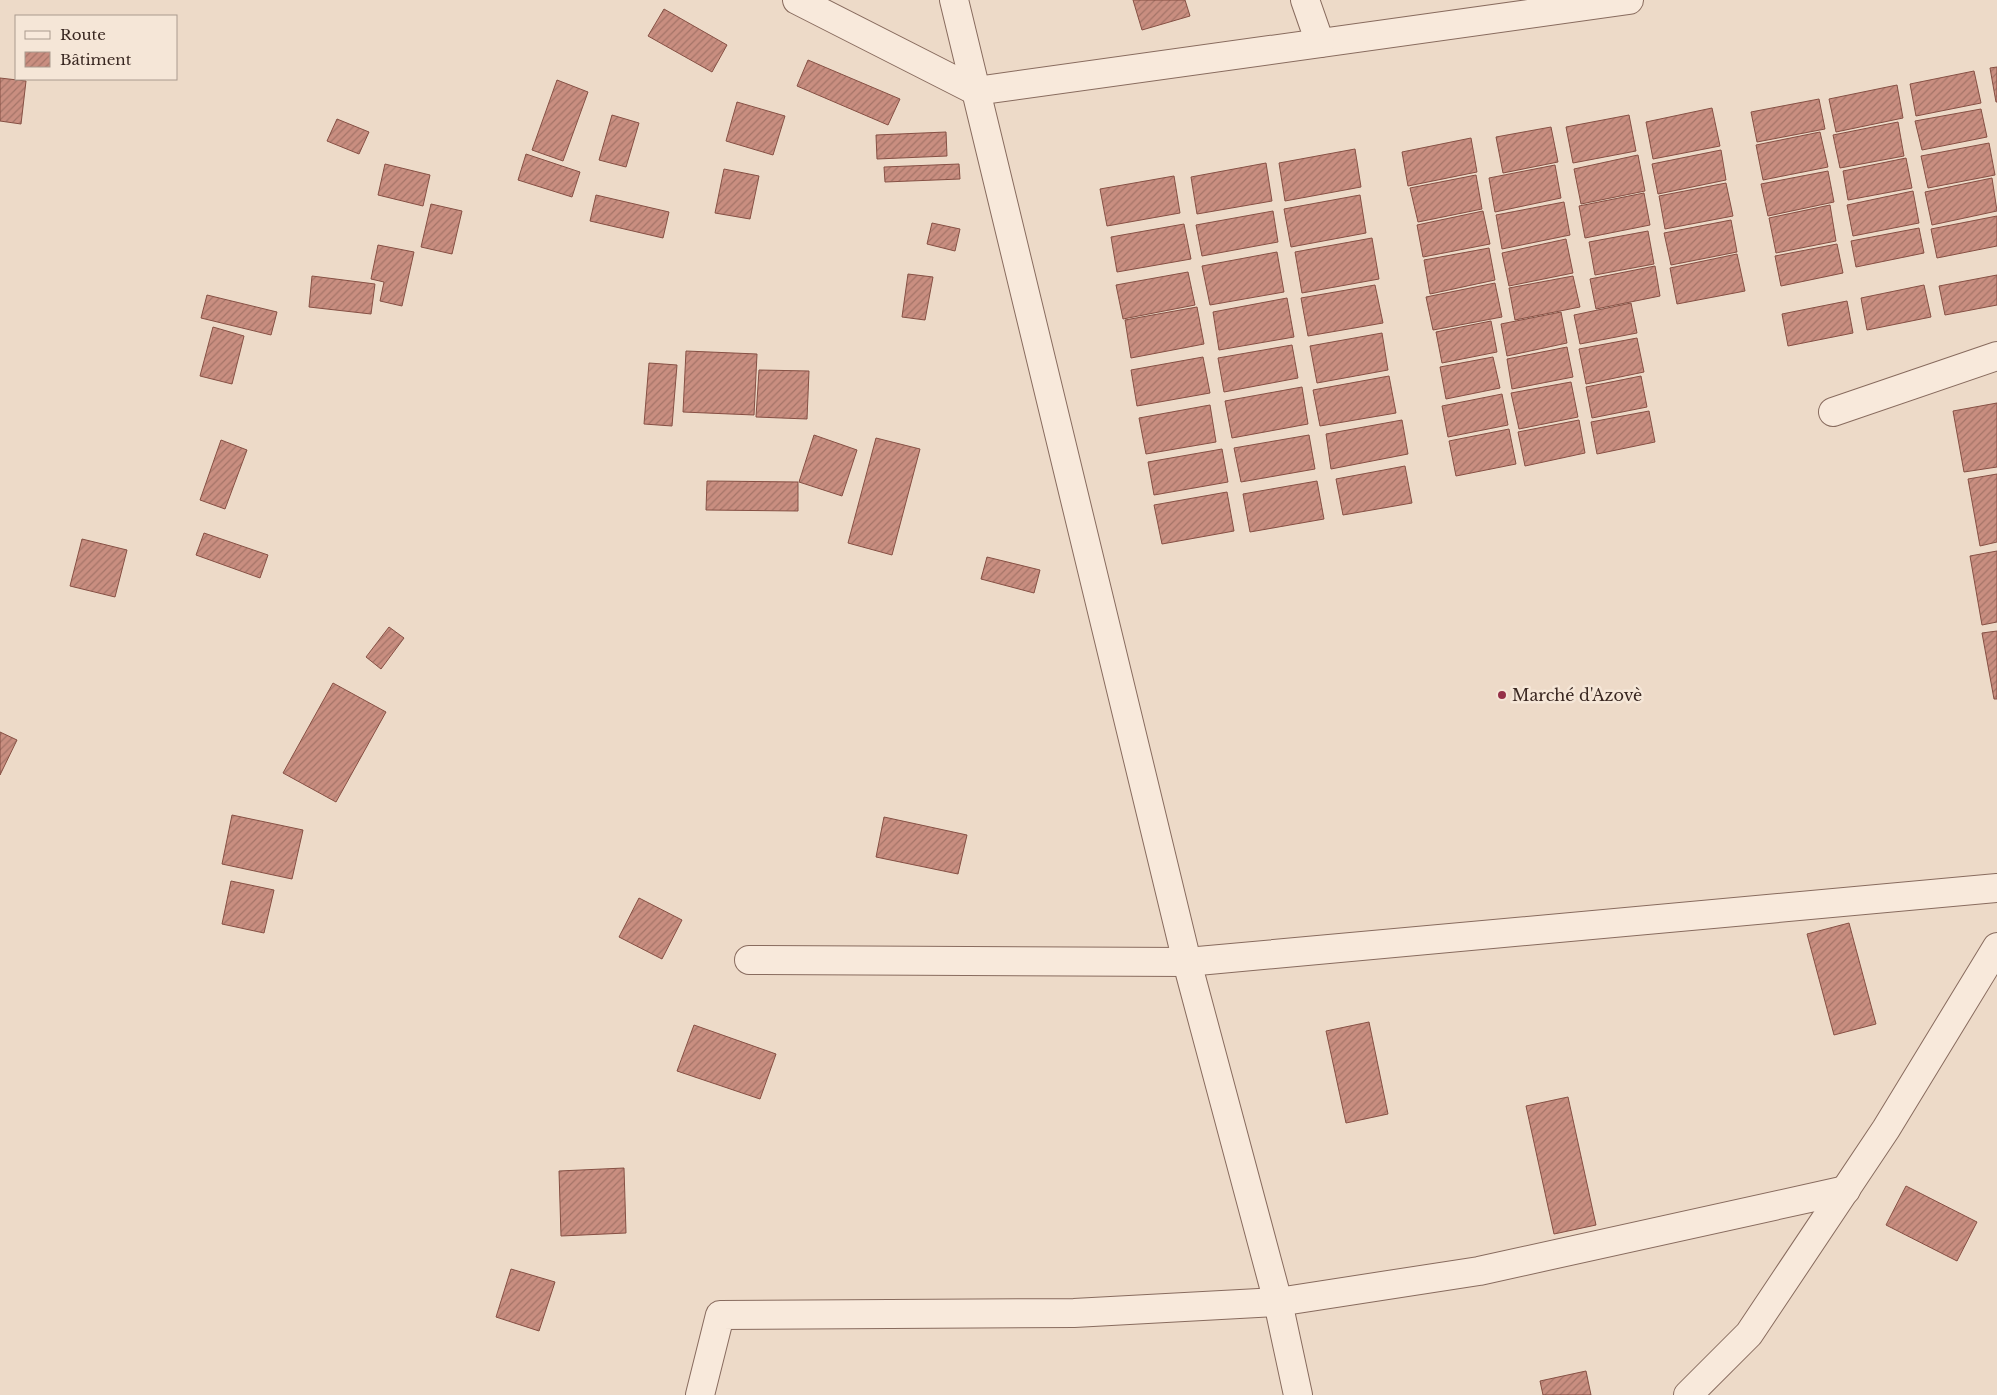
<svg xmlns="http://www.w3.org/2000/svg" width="1997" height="1395" viewBox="0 0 1997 1395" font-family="'Libre Baskerville',serif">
<defs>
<pattern id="building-hatch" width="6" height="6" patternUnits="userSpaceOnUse" patternTransform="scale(1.25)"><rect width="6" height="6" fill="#c98e80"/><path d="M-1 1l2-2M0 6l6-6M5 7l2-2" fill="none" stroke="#a47468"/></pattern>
</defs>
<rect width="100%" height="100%" fill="#eddac8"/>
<!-- building -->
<g fill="url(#building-hatch)" stroke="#865044">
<polygon points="1133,0 1185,0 1190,16 1142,30"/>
<polygon points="664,9 727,45 712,72 648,36"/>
<polygon points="808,60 900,99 888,125 797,86"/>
<polygon points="1997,67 1997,102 1996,102 1990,68"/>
<polygon points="1974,71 1981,103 1916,116 1910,84"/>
<polygon points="0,78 26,81 21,124 0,121"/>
<polygon points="557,80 588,92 563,161 532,150"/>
<polygon points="1897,85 1903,118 1836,132 1829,99"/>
<polygon points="1819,99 1825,129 1757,142 1751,112"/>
<polygon points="737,102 785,116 773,155 726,141"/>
<polygon points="1712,108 1720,146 1653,159 1646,122"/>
<polygon points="1981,109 1987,137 1922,150 1915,121"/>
<polygon points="612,115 639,123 626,167 599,160"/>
<polygon points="1629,115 1636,151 1573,163 1566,127"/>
<polygon points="337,119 369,132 359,154 327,141"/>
<polygon points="1898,122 1904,156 1840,168 1833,135"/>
<polygon points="1551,127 1558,162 1503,173 1496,137"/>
<polygon points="946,132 947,156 877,159 876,135"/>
<polygon points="1820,132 1828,167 1763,180 1756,145"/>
<polygon points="1471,138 1477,172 1408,186 1402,152"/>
<polygon points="1989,143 1995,175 1928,188 1921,156"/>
<polygon points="1355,149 1361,187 1285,201 1279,163"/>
<polygon points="1721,150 1726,180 1658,194 1652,164"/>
<polygon points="526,154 580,172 572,197 518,180"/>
<polygon points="1638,155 1645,191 1581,204 1574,169"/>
<polygon points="1906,158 1912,188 1848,200 1843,171"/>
<polygon points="1266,163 1272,201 1197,214 1191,177"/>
<polygon points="385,164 430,175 423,206 378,195"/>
<polygon points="959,164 960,179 885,182 884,167"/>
<polygon points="1555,165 1561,198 1495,212 1489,178"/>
<polygon points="724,169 759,176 750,219 715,213"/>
<polygon points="1828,171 1834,202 1768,216 1761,184"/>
<polygon points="1476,175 1482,209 1418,222 1410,188"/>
<polygon points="1174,176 1180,213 1107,226 1100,189"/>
<polygon points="1992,178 1997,211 1932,225 1925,192"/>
<polygon points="1726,183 1733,216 1665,229 1659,196"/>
<polygon points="1913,191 1919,223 1853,236 1847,205"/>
<polygon points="1644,193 1650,225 1585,238 1579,206"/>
<polygon points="596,195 669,212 663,238 590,221"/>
<polygon points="1360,195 1366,233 1291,247 1284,209"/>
<polygon points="1564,202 1570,235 1502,249 1496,215"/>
<polygon points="431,204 462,211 452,254 421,247"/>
<polygon points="1830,205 1836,241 1776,253 1769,218"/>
<polygon points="1273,211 1278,242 1202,256 1196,225"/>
<polygon points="1483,211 1490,244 1423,257 1417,225"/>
<polygon points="1997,216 1997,246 1937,258 1931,229"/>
<polygon points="1731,220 1737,252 1671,265 1664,233"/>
<polygon points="932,223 960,229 955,251 927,244"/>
<polygon points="1184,224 1191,259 1117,272 1111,237"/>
<polygon points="1919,228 1924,253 1856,267 1851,241"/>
<polygon points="1648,231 1654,264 1595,275 1589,242"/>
<polygon points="1372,238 1379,279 1302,293 1295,252"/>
<polygon points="1566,239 1573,273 1509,286 1502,253"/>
<polygon points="1837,244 1843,273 1781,286 1775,256"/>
<polygon points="378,245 414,252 402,306 380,301 384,282 371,279"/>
<polygon points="1489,248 1495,280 1430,294 1424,260"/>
<polygon points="1277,252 1284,292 1210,305 1202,266"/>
<polygon points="1737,254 1745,291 1677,304 1670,268"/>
<polygon points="1655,266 1660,296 1596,309 1590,279"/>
<polygon points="1188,272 1195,305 1123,319 1116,285"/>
<polygon points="908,274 933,277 925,320 902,317"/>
<polygon points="1997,275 1997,305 1945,315 1939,286"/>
<polygon points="312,276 375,284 371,314 309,307"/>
<polygon points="1573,276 1580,307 1515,320 1509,288"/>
<polygon points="1495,283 1502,317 1433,330 1426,297"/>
<polygon points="1375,285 1383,323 1308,336 1301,298"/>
<polygon points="1924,285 1931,317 1867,330 1861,298"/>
<polygon points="207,295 277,312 271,335 201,318"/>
<polygon points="1287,298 1294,337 1219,350 1213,312"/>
<polygon points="1847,301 1853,333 1788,346 1782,314"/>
<polygon points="1631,303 1637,333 1580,344 1574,315"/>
<polygon points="1197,307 1204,344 1131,358 1125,320"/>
<polygon points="1561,312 1567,343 1507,356 1501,324"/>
<polygon points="1491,321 1497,352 1442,363 1436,332"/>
<polygon points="213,327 244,336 232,384 200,376"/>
<polygon points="1382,333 1388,370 1317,383 1310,346"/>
<polygon points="1637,338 1644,372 1586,384 1579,349"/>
<polygon points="1292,345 1298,378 1224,392 1218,358"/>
<polygon points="1567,347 1573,377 1512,389 1507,359"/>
<polygon points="686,351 757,354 754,415 683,412"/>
<polygon points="1203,357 1210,393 1137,406 1131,370"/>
<polygon points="1493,357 1500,388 1446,399 1440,367"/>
<polygon points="649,363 677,365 672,426 644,424"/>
<polygon points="759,370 809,371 807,419 756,417"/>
<polygon points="1389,376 1396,413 1320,426 1313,390"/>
<polygon points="1641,376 1647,407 1592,418 1586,387"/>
<polygon points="1571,382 1578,417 1519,429 1511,393"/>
<polygon points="1302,387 1308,424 1232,438 1225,401"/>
<polygon points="1502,394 1508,425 1448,437 1442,406"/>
<polygon points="1997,403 1997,467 1964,472 1953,411"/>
<polygon points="1210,405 1216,442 1146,454 1139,418"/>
<polygon points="1649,411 1655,442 1597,454 1591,422"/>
<polygon points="1402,420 1408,454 1331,469 1326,434"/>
<polygon points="1579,420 1585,453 1525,466 1518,432"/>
<polygon points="1509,429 1516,464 1456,476 1449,441"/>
<polygon points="814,435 857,450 842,496 799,482"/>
<polygon points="1309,435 1315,469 1241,482 1234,448"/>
<polygon points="876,438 920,449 892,555 848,543"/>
<polygon points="221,440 247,450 225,509 200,500"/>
<polygon points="1222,449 1228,482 1154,495 1148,462"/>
<polygon points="1405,466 1412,503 1343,515 1336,479"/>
<polygon points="1997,474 1997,542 1980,546 1968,479"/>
<polygon points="707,481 798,482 798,511 706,510"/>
<polygon points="1317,481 1324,519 1250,532 1243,494"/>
<polygon points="1227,492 1234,531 1162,544 1154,505"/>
<polygon points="204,533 268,555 260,578 196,555"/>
<polygon points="82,539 127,550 115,597 70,586"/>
<polygon points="1997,551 1997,622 1982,625 1970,556"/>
<polygon points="987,557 1040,570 1034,593 981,579"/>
<polygon points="389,627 404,638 381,669 366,657"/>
<polygon points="1997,631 1997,699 1994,699 1982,633"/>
<polygon points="333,683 386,712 336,802 283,773"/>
<polygon points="0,732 17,740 0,775"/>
<polygon points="232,815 303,830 292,879 222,864"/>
<polygon points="884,817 967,835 958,874 876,857"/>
<polygon points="231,881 274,890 264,933 222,924"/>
<polygon points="639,898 682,920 662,959 619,937"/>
<polygon points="1849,923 1876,1024 1834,1035 1807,934"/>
<polygon points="1369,1022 1388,1114 1346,1123 1326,1031"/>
<polygon points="694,1025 776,1054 760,1099 677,1071"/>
<polygon points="1568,1097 1596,1225 1554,1234 1526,1106"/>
<polygon points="624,1168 626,1233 561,1236 559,1171"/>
<polygon points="1906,1186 1977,1222 1957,1261 1886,1225"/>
<polygon points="511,1269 555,1282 539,1331 496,1317"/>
<polygon points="1586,1371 1591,1395 1543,1395 1540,1381"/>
</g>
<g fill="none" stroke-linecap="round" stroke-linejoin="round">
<defs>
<g id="minor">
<polyline points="797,0 976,91 1629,0"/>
<polyline points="954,0 1187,962 1278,1302 1298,1395"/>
<polyline points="1305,0 1320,43"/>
<polyline points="1833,412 1997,356"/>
<polyline points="749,960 1187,962 1997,888"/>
<polyline points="700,1395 720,1315 1074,1313 1278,1302 1479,1271 1846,1190"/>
<polyline points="1688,1395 1749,1334 1886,1129 1997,947"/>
</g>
</defs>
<!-- minor casing -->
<use href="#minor" stroke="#886b5e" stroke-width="30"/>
<!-- minor -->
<use href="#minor" stroke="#f8e9db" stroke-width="28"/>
</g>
<!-- markers -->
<circle fill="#953047" stroke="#f5e6d7" stroke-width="2" cx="1502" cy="695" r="5"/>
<g text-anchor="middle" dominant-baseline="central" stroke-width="5" stroke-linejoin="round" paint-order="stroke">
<!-- poi labels -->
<g font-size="16" fill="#392721" stroke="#f5e6d7" text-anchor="start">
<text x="1512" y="695">Marché d'Azovè</text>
</g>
</g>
<!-- legend -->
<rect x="15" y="15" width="162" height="65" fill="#f5e6d7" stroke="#aa9a8e"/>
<rect x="25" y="31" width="25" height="8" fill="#f8e9db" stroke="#aa9a8e"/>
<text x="60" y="40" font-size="15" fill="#392721">Route</text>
<rect x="25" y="52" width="25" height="15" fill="url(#building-hatch)" stroke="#aa9a8e"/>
<text x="60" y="65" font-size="15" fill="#392721">Bâtiment</text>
</svg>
